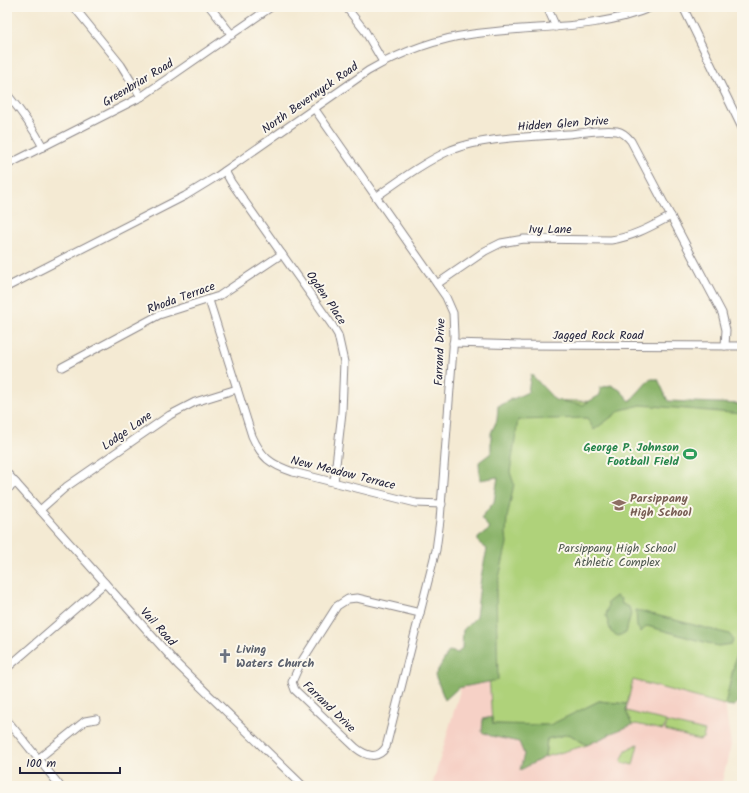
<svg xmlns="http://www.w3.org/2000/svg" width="749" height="793" viewBox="0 0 749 793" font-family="Kalam,sans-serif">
<rect width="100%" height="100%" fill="#fbf7ec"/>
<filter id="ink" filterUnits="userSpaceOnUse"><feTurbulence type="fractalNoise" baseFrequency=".025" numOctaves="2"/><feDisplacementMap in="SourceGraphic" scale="8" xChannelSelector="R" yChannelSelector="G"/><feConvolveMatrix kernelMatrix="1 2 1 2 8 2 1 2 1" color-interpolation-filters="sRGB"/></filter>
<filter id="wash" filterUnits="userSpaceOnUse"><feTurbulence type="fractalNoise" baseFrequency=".012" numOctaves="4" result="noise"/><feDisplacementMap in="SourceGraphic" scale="16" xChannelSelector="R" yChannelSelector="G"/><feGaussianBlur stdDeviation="0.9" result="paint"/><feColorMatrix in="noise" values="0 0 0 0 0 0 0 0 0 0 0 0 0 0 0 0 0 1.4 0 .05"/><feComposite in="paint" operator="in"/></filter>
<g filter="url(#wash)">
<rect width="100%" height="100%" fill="#f4ead3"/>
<!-- built -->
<polygon fill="#f6d1c6" points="509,399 742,648 738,647 725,705 731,745 721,786 432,786 485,605"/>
<!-- green -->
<g fill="#afd27a" stroke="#687a5a">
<polygon points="509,399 742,406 742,648 738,648 725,705 633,680 627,704 599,701 550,726 492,724 485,605"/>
<polygon points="626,711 666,721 663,730 636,724 632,725"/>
<polygon points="667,722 705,731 703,738 699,740 665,730"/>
<polygon points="569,734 587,745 545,757 547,739"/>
<polygon points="638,744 633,765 621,762 626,750"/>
</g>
<!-- forest -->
<g fill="#8bb46a" stroke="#566b52">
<polygon points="531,374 555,400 583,405 600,395 600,388 611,385 620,390 630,401 650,379 658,379 668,401 742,404 742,414 641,405 621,410 594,430 587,418 518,420 510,472 514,484 507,518 506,533 507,543 496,591 498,680 458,688 445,700 435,675 449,651 458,653 462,648 463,630 476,617 481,577 487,549 478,542 478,538 490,529 481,518 494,502 498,477 480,480 479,462 491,453 491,433 497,420 498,406 528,392"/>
<polygon points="616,596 621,599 622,604 629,607 631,613 626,633 618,636 611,632 606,616 608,605 607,603"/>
<polygon points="636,610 729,634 733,639 732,644 718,646 647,626 641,632 637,627"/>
<polygon points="738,647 742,648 742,699 734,706 725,705"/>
<polygon points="599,701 627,704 626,711 632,725 609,734 609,735 587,745 569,734 547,739 545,757 520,770 524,754 519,742 491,736 482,732 483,719 492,717 493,724 550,725"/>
</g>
</g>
<g filter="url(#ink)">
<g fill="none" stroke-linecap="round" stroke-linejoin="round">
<defs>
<g id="minor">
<polyline points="74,7 121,65 141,97"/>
<polyline points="210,7 232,35"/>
<polyline points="346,7 365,31 383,62"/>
<polyline points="547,7 556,27"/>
<polyline points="683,7 742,128"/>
<path d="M7,94C21,111 33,128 43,147"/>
<polyline points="314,108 446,297 453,313 454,336 440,520 436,550 420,613"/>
<polyline points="7,165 141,97 271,7"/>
<polyline points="225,171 231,182 332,325 338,335 344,362 342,412 334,482"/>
<path d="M376,197C400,180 424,162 451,150C483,137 533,137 568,134C584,133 601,129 617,131C623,132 627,136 631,141L722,313L726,330L725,346"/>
<path d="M437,284L485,251L501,243L524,239L611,240C633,237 652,226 671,216"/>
<path d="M7,287L185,196L216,177L368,71C401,52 435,39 473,34C533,25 595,31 652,7"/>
<path d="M209,300L252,436C262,458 270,464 293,472L416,503L442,504"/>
<polyline points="453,343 521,345 742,346"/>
<polyline points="62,367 159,315 219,296 282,254"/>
<polyline points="7,473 178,665 303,786"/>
<polyline points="7,489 16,483"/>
<polyline points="40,510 66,487 170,415 195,402 237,389"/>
<path d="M357,598L420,613L386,747C378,760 366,756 356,748L295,690L292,682L300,664L337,606L348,599Z"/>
<polyline points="7,668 105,583"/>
<polyline points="7,720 60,786"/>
<polyline points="38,759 85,721 96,719"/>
</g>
</defs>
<!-- minor casing -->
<use href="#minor" stroke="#8b8687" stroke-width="9"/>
<!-- minor -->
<use href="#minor" stroke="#fff" stroke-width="7"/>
</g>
</g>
<!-- icons -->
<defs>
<symbol id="stadium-bare" viewBox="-9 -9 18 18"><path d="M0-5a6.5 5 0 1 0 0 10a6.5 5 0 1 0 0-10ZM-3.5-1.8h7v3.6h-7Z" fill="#2e9e5b" stroke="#fbf7ec" stroke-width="2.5" paint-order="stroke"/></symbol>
<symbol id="school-bare" viewBox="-9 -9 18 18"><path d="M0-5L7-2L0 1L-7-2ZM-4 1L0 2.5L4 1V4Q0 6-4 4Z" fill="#8d6e63" stroke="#fbf7ec" stroke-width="2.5" paint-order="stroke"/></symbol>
<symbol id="church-bare" viewBox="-9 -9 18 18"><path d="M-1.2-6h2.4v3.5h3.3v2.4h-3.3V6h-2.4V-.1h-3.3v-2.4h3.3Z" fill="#6b7280" stroke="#fbf7ec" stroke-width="2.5" paint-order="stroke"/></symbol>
</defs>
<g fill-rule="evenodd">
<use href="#stadium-bare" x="680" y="444" width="20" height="20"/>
<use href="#school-bare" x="609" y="495" width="20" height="20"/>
<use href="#church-bare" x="215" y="646" width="20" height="20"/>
</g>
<g text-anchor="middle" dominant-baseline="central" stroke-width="4" stroke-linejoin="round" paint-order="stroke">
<!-- street labels -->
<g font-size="12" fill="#22223b" stroke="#fbf7ec">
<text transform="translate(138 83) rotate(-31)">Greenbriar Road</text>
<text transform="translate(310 98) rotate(-35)">North Beverwyck Road</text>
<text transform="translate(563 124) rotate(-4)">Hidden Glen Drive</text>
<text x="550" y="229">Ivy Lane</text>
<text transform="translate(181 298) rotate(-20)">Rhoda Terrace</text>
<text transform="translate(326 298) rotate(56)">Ogden Place</text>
<text x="598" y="335">Jagged Rock Road</text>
<text transform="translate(440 352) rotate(-88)">Farrand Drive</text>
<text transform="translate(127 431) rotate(-35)">Lodge Lane</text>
<text transform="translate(343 473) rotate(14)">New Meadow Terrace</text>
<text transform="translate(158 627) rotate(48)">Vail Road</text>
<text transform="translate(329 707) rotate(44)">Farrand Drive</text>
</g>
<!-- leisure labels -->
<g font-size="12" font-weight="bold" fill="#27864d" stroke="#fbf7ec" text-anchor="end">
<text x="679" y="447">George P. Johnson<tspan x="679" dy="14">Football Field</tspan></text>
</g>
<!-- education labels -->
<g font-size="12" font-weight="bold" fill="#785e54" stroke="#fbf7ec" text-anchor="start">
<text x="630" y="498">Parsippany<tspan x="630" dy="14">High School</tspan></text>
</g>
<!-- park labels -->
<g font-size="12" fill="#4c574e" stroke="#fbf7ec">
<text x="617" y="548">Parsippany High School<tspan x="617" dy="14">Athletic Complex</tspan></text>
</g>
<!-- worship labels -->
<g font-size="12" font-weight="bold" fill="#5b616d" stroke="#fbf7ec" text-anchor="start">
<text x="236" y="649">Living<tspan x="236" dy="14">Waters Church</tspan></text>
</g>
</g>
<!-- margin -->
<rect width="749" height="793" fill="none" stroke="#fbf7ec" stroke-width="24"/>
<!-- scale -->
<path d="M20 767v6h100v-6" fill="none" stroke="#22223b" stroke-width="2"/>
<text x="26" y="767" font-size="12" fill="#22223b" stroke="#fbf7ec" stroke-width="3" paint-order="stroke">100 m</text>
</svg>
